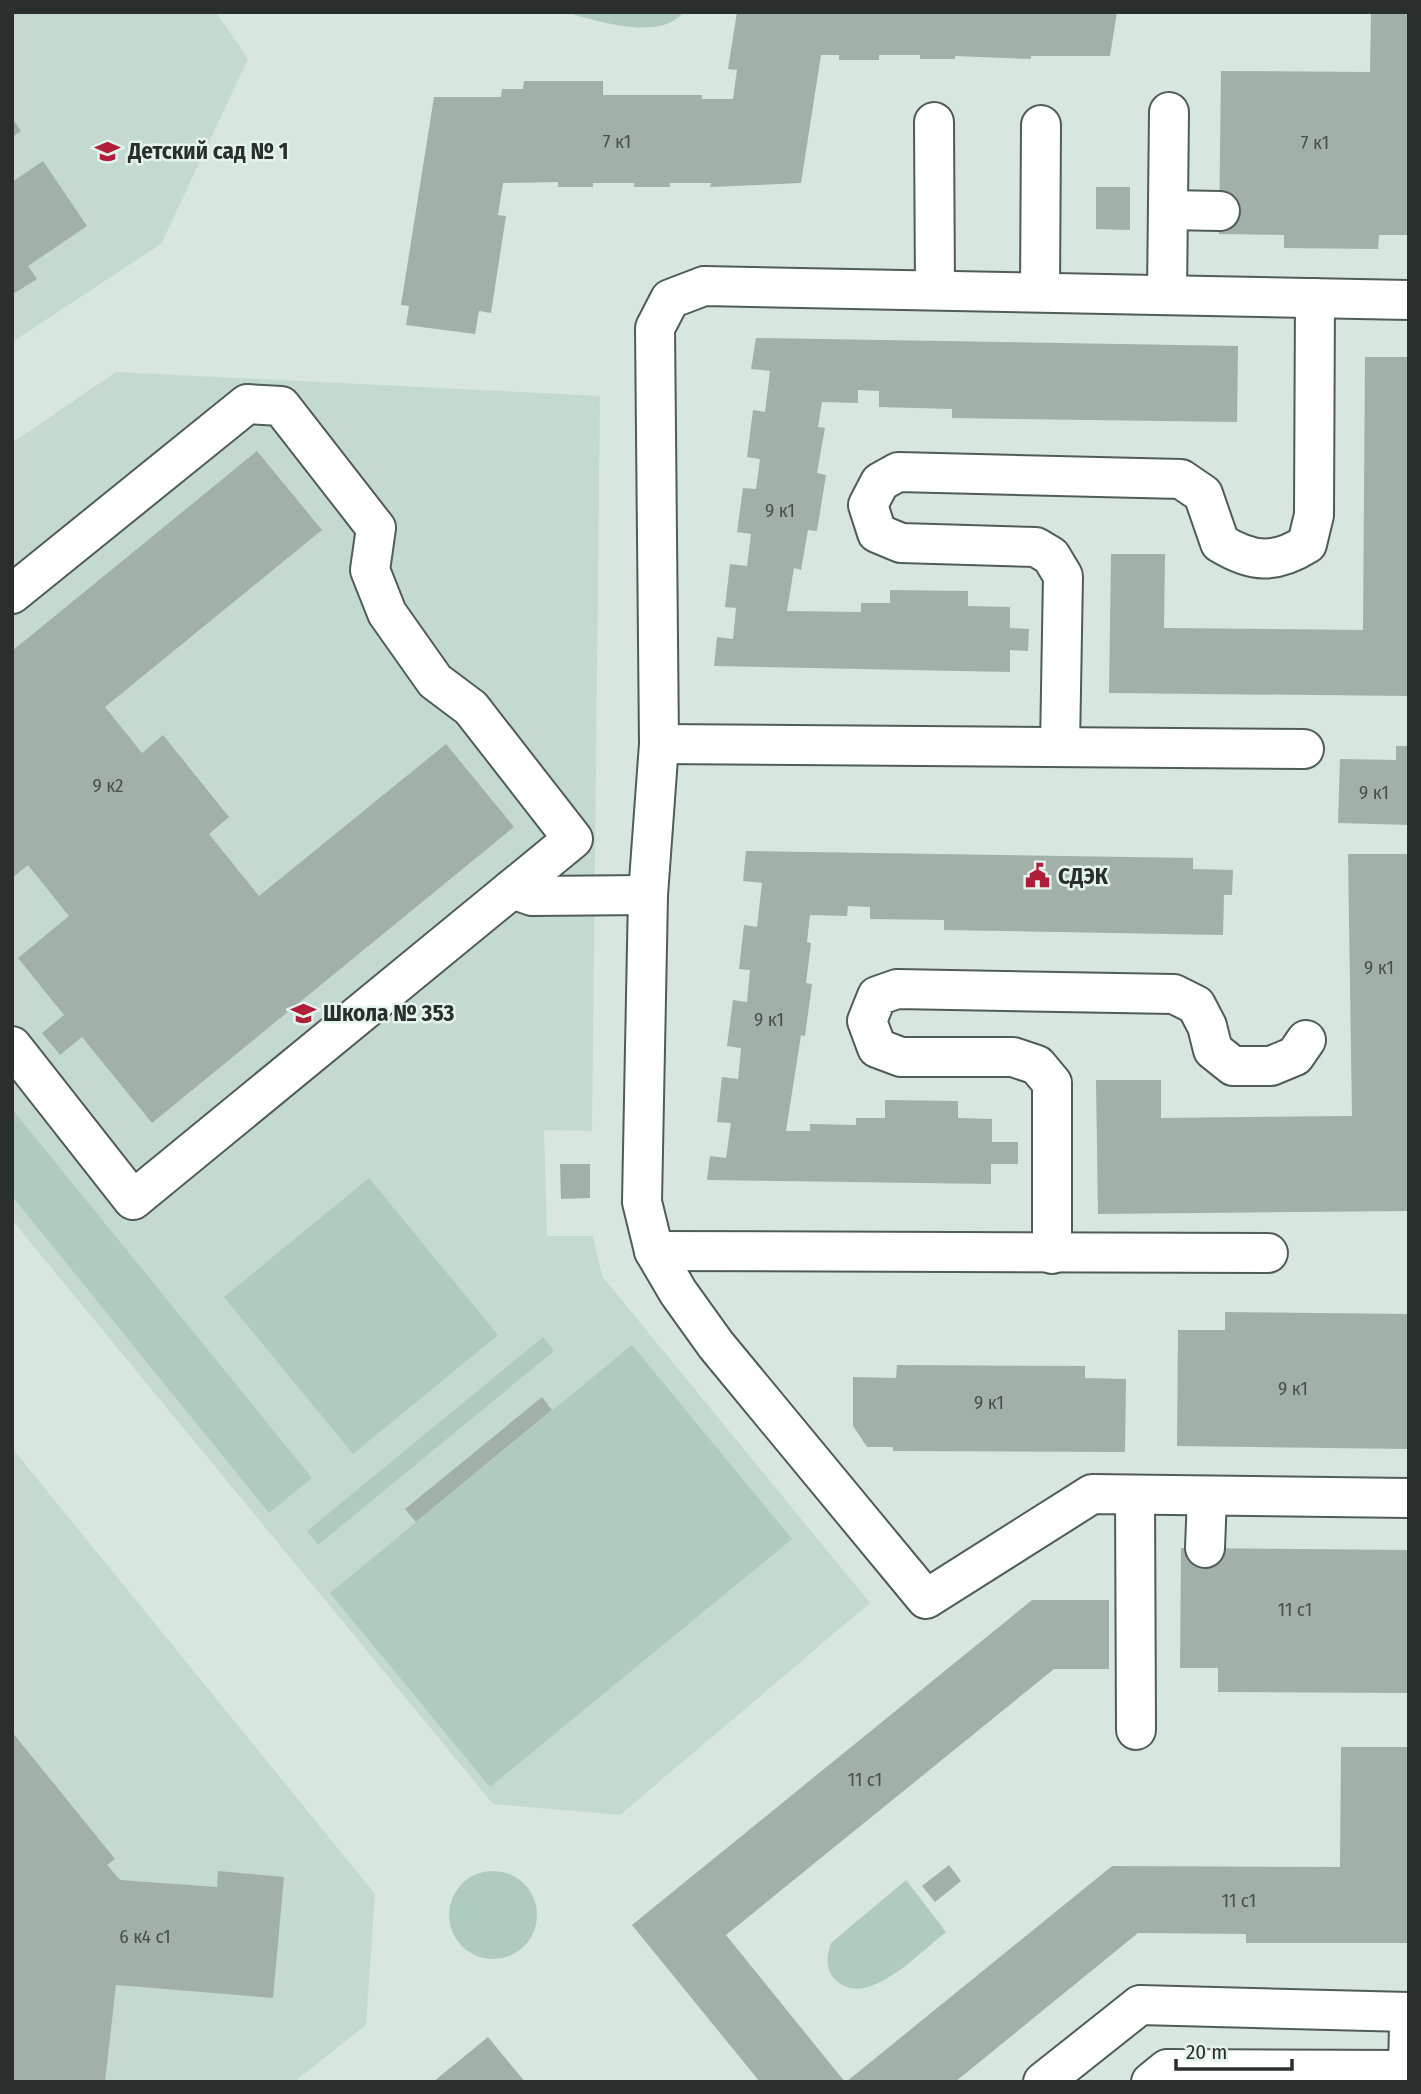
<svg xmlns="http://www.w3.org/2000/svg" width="1421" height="2094" viewBox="0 0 1421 2094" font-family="'Fira Sans Condensed',sans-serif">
<rect width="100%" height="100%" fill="#d7e6df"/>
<!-- built -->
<g fill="#c4dad0">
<polygon points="12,12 216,12 248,59 161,244 12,342"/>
<polygon points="116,372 600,396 592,1131 544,1130 547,1236 593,1236 602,1276 870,1603 620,1815 493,1804 12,1220 12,443"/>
<polygon points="12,1448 375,1894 366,2025 294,2082 12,2082"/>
</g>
<!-- green -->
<g fill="#afcabf">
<path d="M565,12H684C659,42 597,21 565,12Z"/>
<polygon points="12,1109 312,1478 269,1513 12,1196"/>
<polygon points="369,1178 498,1335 353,1454 224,1297"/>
<polygon points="543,1337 554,1351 318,1545 307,1531"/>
<polygon points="632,1345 792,1539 490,1787 330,1593"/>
<circle cx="493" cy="1915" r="44"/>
<path d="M906,1880L946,1932C921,1951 869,2008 838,1982C825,1972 826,1957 831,1943Z"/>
</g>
<!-- building -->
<g fill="#a2b0aa">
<polygon points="737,12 1117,12 1110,56 1031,56 1031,59 955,56 955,59 920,59 920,55 879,55 879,60 839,60 839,55 821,55 801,183 710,187 711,183 670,183 670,187 634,187 634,183 593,183 593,187 558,187 558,182 503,183 498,215 506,216 491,313 479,311 475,334 406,325 409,306 401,305 434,97 501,97 502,89 523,89 524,81 603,81 603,95 702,95 702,99 733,99 737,70 728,69"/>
<polygon points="1371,12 1409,12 1409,235 1379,235 1378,249 1284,248 1284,235 1219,234 1221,71 1370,72"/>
<polygon points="12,118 21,131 12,137"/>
<polygon points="43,161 87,226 28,266 37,279 13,294 12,182"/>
<polygon points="1096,187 1130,187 1130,230 1096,229"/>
<polygon points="756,338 1238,346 1237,422 952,418 952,409 879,407 879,391 858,390 858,403 822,402 818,427 825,428 817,473 826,475 817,531 808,530 801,570 794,568 787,611 861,612 861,603 890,603 890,590 968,591 968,606 1010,607 1010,628 1029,629 1028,651 1010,650 1010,672 714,666 717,637 733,639 736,608 725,607 730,564 747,566 751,534 737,532 743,488 756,489 760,459 747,457 753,410 765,412 770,371 751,369"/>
<polygon points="1365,357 1409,357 1409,696 1109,693 1111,554 1165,554 1164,628 1363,630"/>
<polygon points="257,451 322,530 105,707 142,753 163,735 229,817 209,834 259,896 446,744 514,827 152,1123 82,1037 60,1055 42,1033 64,1015 18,958 69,916 28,865 12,878 12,651"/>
<polygon points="1396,746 1409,746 1409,825 1338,823 1340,759 1396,760"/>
<polygon points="746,851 1193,858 1193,869 1233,870 1232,895 1224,895 1223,935 944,930 944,920 870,919 870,907 848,906 847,916 810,915 807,942 811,943 806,983 812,984 805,1036 801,1035 786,1131 810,1131 810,1124 856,1125 856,1118 885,1118 885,1100 958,1101 958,1118 992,1119 992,1142 1018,1142 1018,1164 991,1164 991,1184 707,1180 710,1156 726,1158 731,1123 717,1122 722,1077 738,1079 741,1048 727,1046 733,1000 747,1002 750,970 739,969 744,925 757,927 762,883 743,881"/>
<polygon points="1348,854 1409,854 1409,1211 1098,1214 1096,1080 1161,1080 1161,1118 1352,1116"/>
<polygon points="560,1164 590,1164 590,1198 561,1199"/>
<polygon points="1225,1312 1409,1314 1409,1449 1177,1446 1178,1330 1225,1330"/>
<polygon points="897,1365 1085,1366 1085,1378 1126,1379 1125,1452 893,1451 893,1447 867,1447 853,1426 853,1377 896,1378"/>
<polygon points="542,1397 552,1410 416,1522 405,1509"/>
<polygon points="1181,1548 1409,1550 1409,1693 1218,1692 1218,1668 1180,1668"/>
<polygon points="1032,1600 1109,1600 1109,1669 1054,1669 726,1935 845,2082 760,2082 632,1925"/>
<polygon points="12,1732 115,1859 107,1865 120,1880 217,1887 218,1871 284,1877 273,1998 116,1985 105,2082 12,2082"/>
<polygon points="1341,1747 1409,1747 1409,1943 1246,1943 1246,1934 1138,1933 955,2082 846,2082 1112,1866 1340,1867"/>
<polygon points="949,1865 961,1881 935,1902 922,1886"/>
<polygon points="488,2037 525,2082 433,2082"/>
</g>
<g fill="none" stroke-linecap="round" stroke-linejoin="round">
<defs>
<g id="minor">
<polyline points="934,122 935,290"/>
<polyline points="1168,210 1220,211"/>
<polyline points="1040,292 1041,125"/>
<polyline points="1167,295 1169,112"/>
<polyline points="1409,300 704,286 670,299 655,328 659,744 648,895 642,1202 654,1251 678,1292 716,1345 926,1599 1092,1494 1409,1498"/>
<polyline points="12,594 247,404 281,406 376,528 370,570 387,613 435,681 471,708 573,839 133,1200 12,1046"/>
<polyline points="659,744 1304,749"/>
<path d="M1060,746L1063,576L1051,556L1036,547L901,543L877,533L868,505L880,482L898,472L1181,479L1203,494L1220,543C1253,563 1275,564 1307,544L1314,515L1315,298"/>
<polyline points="512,889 532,896 648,895"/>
<polyline points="654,1251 1268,1253"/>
<polyline points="1052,1254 1052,1083 1037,1065 1013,1057 901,1057 877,1048 867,1021 877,996 897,989 1174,994 1196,1005 1207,1026 1213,1050 1233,1066 1271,1066 1295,1056 1306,1040"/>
<polyline points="1135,1495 1136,1730"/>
<polyline points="1205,1548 1207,1496"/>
<polyline points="1043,2082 1140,2005 1409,2012"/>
<polyline points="1151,2082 1167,2069 1408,2070 1409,2025"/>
</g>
</defs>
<!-- minor casing -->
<use href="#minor" stroke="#505d57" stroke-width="42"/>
<!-- minor -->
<use href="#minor" stroke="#fff" stroke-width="38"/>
</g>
<!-- icons -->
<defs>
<symbol id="school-bare" viewBox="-9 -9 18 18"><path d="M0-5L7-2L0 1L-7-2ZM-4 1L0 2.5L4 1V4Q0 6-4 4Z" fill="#b01d39" stroke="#e4f3ec" stroke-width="2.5" paint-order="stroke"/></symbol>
<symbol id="civic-bare" viewBox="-9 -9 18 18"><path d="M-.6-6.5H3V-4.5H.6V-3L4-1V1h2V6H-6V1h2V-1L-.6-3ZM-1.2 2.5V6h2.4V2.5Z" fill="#b01d39" stroke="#e4f3ec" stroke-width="2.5" paint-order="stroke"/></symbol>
</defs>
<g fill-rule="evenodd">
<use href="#school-bare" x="90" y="134" width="35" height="35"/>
<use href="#civic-bare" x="1020" y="858" width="35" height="35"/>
<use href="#school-bare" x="286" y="996" width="35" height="35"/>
</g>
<g text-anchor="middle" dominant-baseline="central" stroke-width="5" stroke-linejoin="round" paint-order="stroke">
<!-- number labels -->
<g font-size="19" fill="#484f4c">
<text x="617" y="141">7 к1</text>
<text x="1315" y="142">7 к1</text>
<text x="780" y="510">9 к1</text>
<text x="108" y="785">9 к2</text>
<text x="1374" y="792">9 к1</text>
<text x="1379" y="967">9 к1</text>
<text x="769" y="1019">9 к1</text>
<text x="1293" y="1388">9 к1</text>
<text x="989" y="1402">9 к1</text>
<text x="1295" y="1609">11 с1</text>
<text x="865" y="1779">11 с1</text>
<text x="1239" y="1900">11 с1</text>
<text x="145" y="1936">6 к4 с1</text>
</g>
<!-- poi labels -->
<g font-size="23" font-weight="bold" fill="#2a2f2d" stroke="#e4f3ec" text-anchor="start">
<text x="128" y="151">Детский сад № 1</text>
<text x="1058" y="876">СДЭК</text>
<text x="323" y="1013">Школа № 353</text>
</g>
</g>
<!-- border -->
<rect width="1421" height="2094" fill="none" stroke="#2a2f2d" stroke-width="28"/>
<!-- scale -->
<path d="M1176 2059v10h116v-10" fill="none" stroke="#2a2f2d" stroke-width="3.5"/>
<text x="1186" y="2059" font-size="21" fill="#2a2f2d" stroke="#e4f3ec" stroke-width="5" paint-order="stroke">20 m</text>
</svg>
